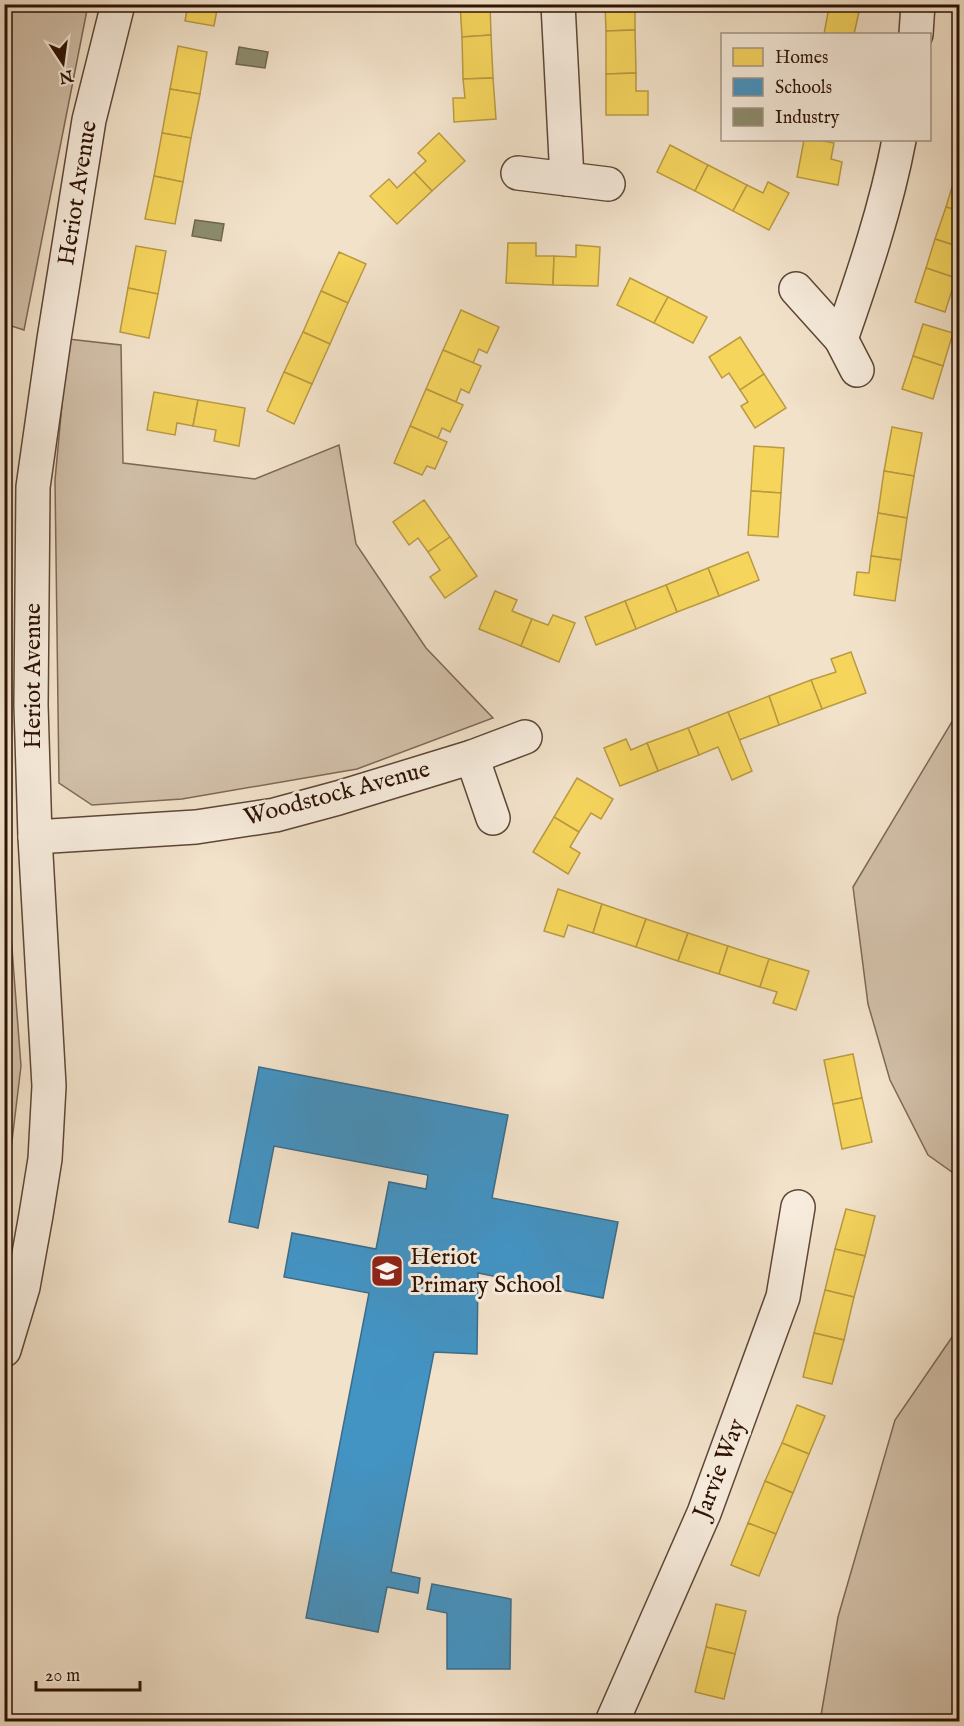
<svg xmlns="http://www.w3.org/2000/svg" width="964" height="1726" viewBox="0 0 964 1726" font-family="'IM FELL English',serif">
<rect width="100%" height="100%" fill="#f2e2ca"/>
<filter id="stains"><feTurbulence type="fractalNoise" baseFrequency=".00333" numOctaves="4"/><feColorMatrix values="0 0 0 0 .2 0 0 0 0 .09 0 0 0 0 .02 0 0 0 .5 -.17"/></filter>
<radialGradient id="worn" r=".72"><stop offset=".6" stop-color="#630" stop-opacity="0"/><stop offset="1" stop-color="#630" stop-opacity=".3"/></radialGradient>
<!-- green -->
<g fill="#d1bfa8" stroke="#7f6856" stroke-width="1.5">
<polygon points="4,5 88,5 24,330 5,324"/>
<polygon points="68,339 121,345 123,463 255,479 339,445 356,544 426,648 493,718 357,769 182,799 92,805 59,783 55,480"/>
<polygon points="959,710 960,1177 959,1177 928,1155 890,1080 868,1004 853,887"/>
<polygon points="4,844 21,1066 5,1199 4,1199"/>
<polygon points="959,1327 959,1721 820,1721 838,1617 895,1420"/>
</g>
<!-- homes -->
<g fill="#f6d55c" stroke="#ba9a42" stroke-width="1.5">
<polygon points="188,4 218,4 214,26 185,21"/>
<polygon points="460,4 490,4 491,35 462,37"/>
<polygon points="605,4 635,4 635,30 606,31"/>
<polygon points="829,7 859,12 854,34 824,34"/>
<polygon points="635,30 636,73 606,74 606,31"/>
<polygon points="491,35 493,78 463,79 462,37"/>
<polygon points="178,46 207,52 200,94 170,89"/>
<polygon points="636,73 636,91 648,91 648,115 606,115 606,74"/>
<polygon points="493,78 496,119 454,122 453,98 465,98 463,79"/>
<polygon points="170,89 200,94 191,138 162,133"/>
<polygon points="162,133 191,138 183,182 154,176"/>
<polygon points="439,133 465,161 432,191 414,172 426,161 418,153"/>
<polygon points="804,140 818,140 834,143 831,159 842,162 838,185 797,177"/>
<polygon points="670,145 708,165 695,191 657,172"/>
<polygon points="708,165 747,185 733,211 695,191"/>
<polygon points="414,172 432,191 397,224 370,196 389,179 397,188"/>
<polygon points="956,174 960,175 960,211 946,207"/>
<polygon points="154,176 183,182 175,224 145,219"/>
<polygon points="768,182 789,193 769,230 733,211 747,185 763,193"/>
<polygon points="946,207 960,211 960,247 935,239"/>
<polygon points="935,239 960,247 960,268 956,278 926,268"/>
<polygon points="508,243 536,243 536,256 554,256 553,285 506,283"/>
<polygon points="576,245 600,247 598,286 553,285 554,256 576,257"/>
<polygon points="136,246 166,251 158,294 128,288"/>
<polygon points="339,252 366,264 348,303 321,291"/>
<polygon points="926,268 956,278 945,312 915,302"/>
<polygon points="630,278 668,297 654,323 617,305"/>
<polygon points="128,288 158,294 149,338 120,332"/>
<polygon points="321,291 348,303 330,344 303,332"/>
<polygon points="668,297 707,317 693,343 654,323"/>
<polygon points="461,310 499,327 487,353 479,349 473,363 443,350"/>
<polygon points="923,324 953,333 943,366 913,356"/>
<polygon points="303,332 330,344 312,384 284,372"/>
<polygon points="740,337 764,374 740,390 729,373 722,378 709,357"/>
<polygon points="443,350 481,366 469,393 461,389 456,402 426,389"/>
<polygon points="913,356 943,366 933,399 902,389"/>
<polygon points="284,372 312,384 294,424 267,411"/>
<polygon points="764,374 786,408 755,428 741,406 748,402 740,390"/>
<polygon points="426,389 463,405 450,432 442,428 438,438 410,426"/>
<polygon points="154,392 198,400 193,426 177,423 175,435 147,430"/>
<polygon points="198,400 245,408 239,446 214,441 216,430 193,426"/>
<polygon points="410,426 447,442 435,469 427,466 422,475 394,463"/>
<polygon points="892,427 922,433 914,476 884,471"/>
<polygon points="754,446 784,448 781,493 751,491"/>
<polygon points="884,471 914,476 907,518 878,513"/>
<polygon points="751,491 781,493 778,537 748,535"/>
<polygon points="424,500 450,537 428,552 418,538 409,545 393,522"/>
<polygon points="878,513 907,518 901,560 871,556"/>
<polygon points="450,537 477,576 445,598 430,577 440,570 428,552"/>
<polygon points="748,552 759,580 719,596 708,568"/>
<polygon points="871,556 901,560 895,601 854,595 857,572 869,573"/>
<polygon points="708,568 719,596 677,612 666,585"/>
<polygon points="666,585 677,612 636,629 625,601"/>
<polygon points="495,591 517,600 512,611 532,619 521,646 479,629"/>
<polygon points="625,601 636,629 596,645 585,617"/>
<polygon points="553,615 575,623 559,662 521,646 532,619 548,625"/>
<polygon points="851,652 866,693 822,709 811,680 836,672 831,659"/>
<polygon points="811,680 822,709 779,725 769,696"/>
<polygon points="769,696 779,725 739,740 728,712"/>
<polygon points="728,712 752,771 732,780 718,747 699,755 688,728"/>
<polygon points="688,728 699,755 658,771 647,743"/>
<polygon points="626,739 631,750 647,743 658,771 620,786 604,748"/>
<polygon points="577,778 613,799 601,819 591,813 579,832 554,817"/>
<polygon points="554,817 579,832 570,847 580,853 568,874 533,852"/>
<polygon points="558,889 602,904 593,933 568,925 564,937 544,931"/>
<polygon points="602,904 646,919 636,947 593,933"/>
<polygon points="646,919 688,933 678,961 636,947"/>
<polygon points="688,933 728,946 719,974 678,961"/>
<polygon points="728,946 769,959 760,987 719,974"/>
<polygon points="769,959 809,971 796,1010 773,1003 777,992 760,987"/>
<polygon points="853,1054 862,1098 833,1104 824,1060"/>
<polygon points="862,1098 872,1142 842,1149 833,1104"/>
<polygon points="846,1209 875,1216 865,1256 835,1249"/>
<polygon points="835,1249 865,1256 854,1297 825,1290"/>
<polygon points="825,1290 854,1297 844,1340 814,1333"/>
<polygon points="814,1333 844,1340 832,1384 803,1377"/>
<polygon points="797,1405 825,1416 809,1454 782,1443"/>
<polygon points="782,1443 809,1454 793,1493 765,1481"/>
<polygon points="765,1481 793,1493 776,1534 748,1523"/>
<polygon points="748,1523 776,1534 759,1576 731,1565"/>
<polygon points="716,1604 746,1611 735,1654 706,1647"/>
<polygon points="706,1647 735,1654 724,1699 695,1692"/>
</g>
<!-- schools -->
<g fill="#4393c3" stroke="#3c6c8a" stroke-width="1.5">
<polygon points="259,1067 508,1115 492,1198 618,1222 603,1298 478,1273 477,1354 434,1352 391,1572 420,1578 418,1593 387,1587 378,1632 306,1618 369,1293 284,1277 292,1233 376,1249 389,1182 426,1189 428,1175 274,1146 258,1228 229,1222"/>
<polygon points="432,1584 511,1599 510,1669 447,1669 447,1613 427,1609"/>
</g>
<!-- industry -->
<g fill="#8c8c6e" stroke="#70674e" stroke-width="1.5">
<polygon points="239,47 268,52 265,68 236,64"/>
<polygon points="195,220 224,224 221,241 192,236"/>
</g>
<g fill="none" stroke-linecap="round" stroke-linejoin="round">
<defs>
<g id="street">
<polyline points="558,4 567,179"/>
<polyline points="916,34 918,4"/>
<polyline points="518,173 608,184"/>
<polyline points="796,289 841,339 857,370"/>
<path d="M841,339C864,273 886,208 899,140"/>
<polyline points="472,757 493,818"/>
<polyline points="35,837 196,827 275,815 338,798 472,757 525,737"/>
<polyline points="4,1350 23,1287 36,1215 45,1159 49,1086 35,837 31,705 33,487 54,339 89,120 118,4"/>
<polyline points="612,1722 704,1513 783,1297 798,1207"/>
</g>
</defs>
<!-- street casing -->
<use href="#street" stroke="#5e4636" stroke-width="36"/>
<!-- street -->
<use href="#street" stroke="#f7ecdd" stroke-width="33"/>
</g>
<!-- icons -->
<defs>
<symbol id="school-square" viewBox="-11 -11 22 22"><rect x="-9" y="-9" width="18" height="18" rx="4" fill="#8f2418" stroke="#f7ecdd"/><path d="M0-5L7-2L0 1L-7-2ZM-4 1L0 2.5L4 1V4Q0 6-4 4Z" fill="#fff"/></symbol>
</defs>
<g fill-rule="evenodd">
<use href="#school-square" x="368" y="1252" width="38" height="38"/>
</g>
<g text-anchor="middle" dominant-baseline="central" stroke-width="6" stroke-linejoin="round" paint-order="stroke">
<!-- street labels -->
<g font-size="24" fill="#2d1204" stroke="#f7ecdd">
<text transform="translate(78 193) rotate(-81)">Heriot Avenue</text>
<text transform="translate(33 676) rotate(-90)">Heriot Avenue</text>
<text transform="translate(337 794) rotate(-15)">Woodstock Avenue</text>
<text transform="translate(720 1469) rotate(-69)">Jarvie Way</text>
</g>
<!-- poi labels -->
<g font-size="24" fill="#2d1204" stroke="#f7ecdd" text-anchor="start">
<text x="410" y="1257">Heriot<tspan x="410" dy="28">Primary School</tspan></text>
</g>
</g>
<!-- margin -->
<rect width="964" height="1726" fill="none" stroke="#f2e2ca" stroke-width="24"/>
<rect x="6" y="6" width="952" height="1714" fill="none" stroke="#2d1204" stroke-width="3"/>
<rect x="12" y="12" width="940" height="1702" fill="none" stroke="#2d1204" stroke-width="1.5"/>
<!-- legend -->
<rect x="721" y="33" width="210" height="108" fill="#f7ecdd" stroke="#a69586" stroke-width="1.5"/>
<rect x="733" y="48" width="30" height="18" fill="#f6d55c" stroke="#a69586" stroke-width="1.5"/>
<text x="775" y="63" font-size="18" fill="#2d1204">Homes</text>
<rect x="733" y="78" width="30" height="18" fill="#4393c3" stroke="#a69586" stroke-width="1.5"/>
<text x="775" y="93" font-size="18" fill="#2d1204">Schools</text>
<rect x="733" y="108" width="30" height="18" fill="#8c8c6e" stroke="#a69586" stroke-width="1.5"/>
<text x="775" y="123" font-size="18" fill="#2d1204">Industry</text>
<!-- north arrow -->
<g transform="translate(63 63) rotate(167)" stroke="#f7ecdd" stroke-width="4.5" paint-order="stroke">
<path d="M0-4.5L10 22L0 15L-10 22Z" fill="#2d1204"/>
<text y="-9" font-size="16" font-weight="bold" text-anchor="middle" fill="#2d1204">N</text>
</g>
<!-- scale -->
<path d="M36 1681v9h104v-9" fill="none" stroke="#2d1204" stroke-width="3"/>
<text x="45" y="1681" font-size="18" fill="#2d1204" stroke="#f7ecdd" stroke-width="4.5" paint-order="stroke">20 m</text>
<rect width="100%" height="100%" filter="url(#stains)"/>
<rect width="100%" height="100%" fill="url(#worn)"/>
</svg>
